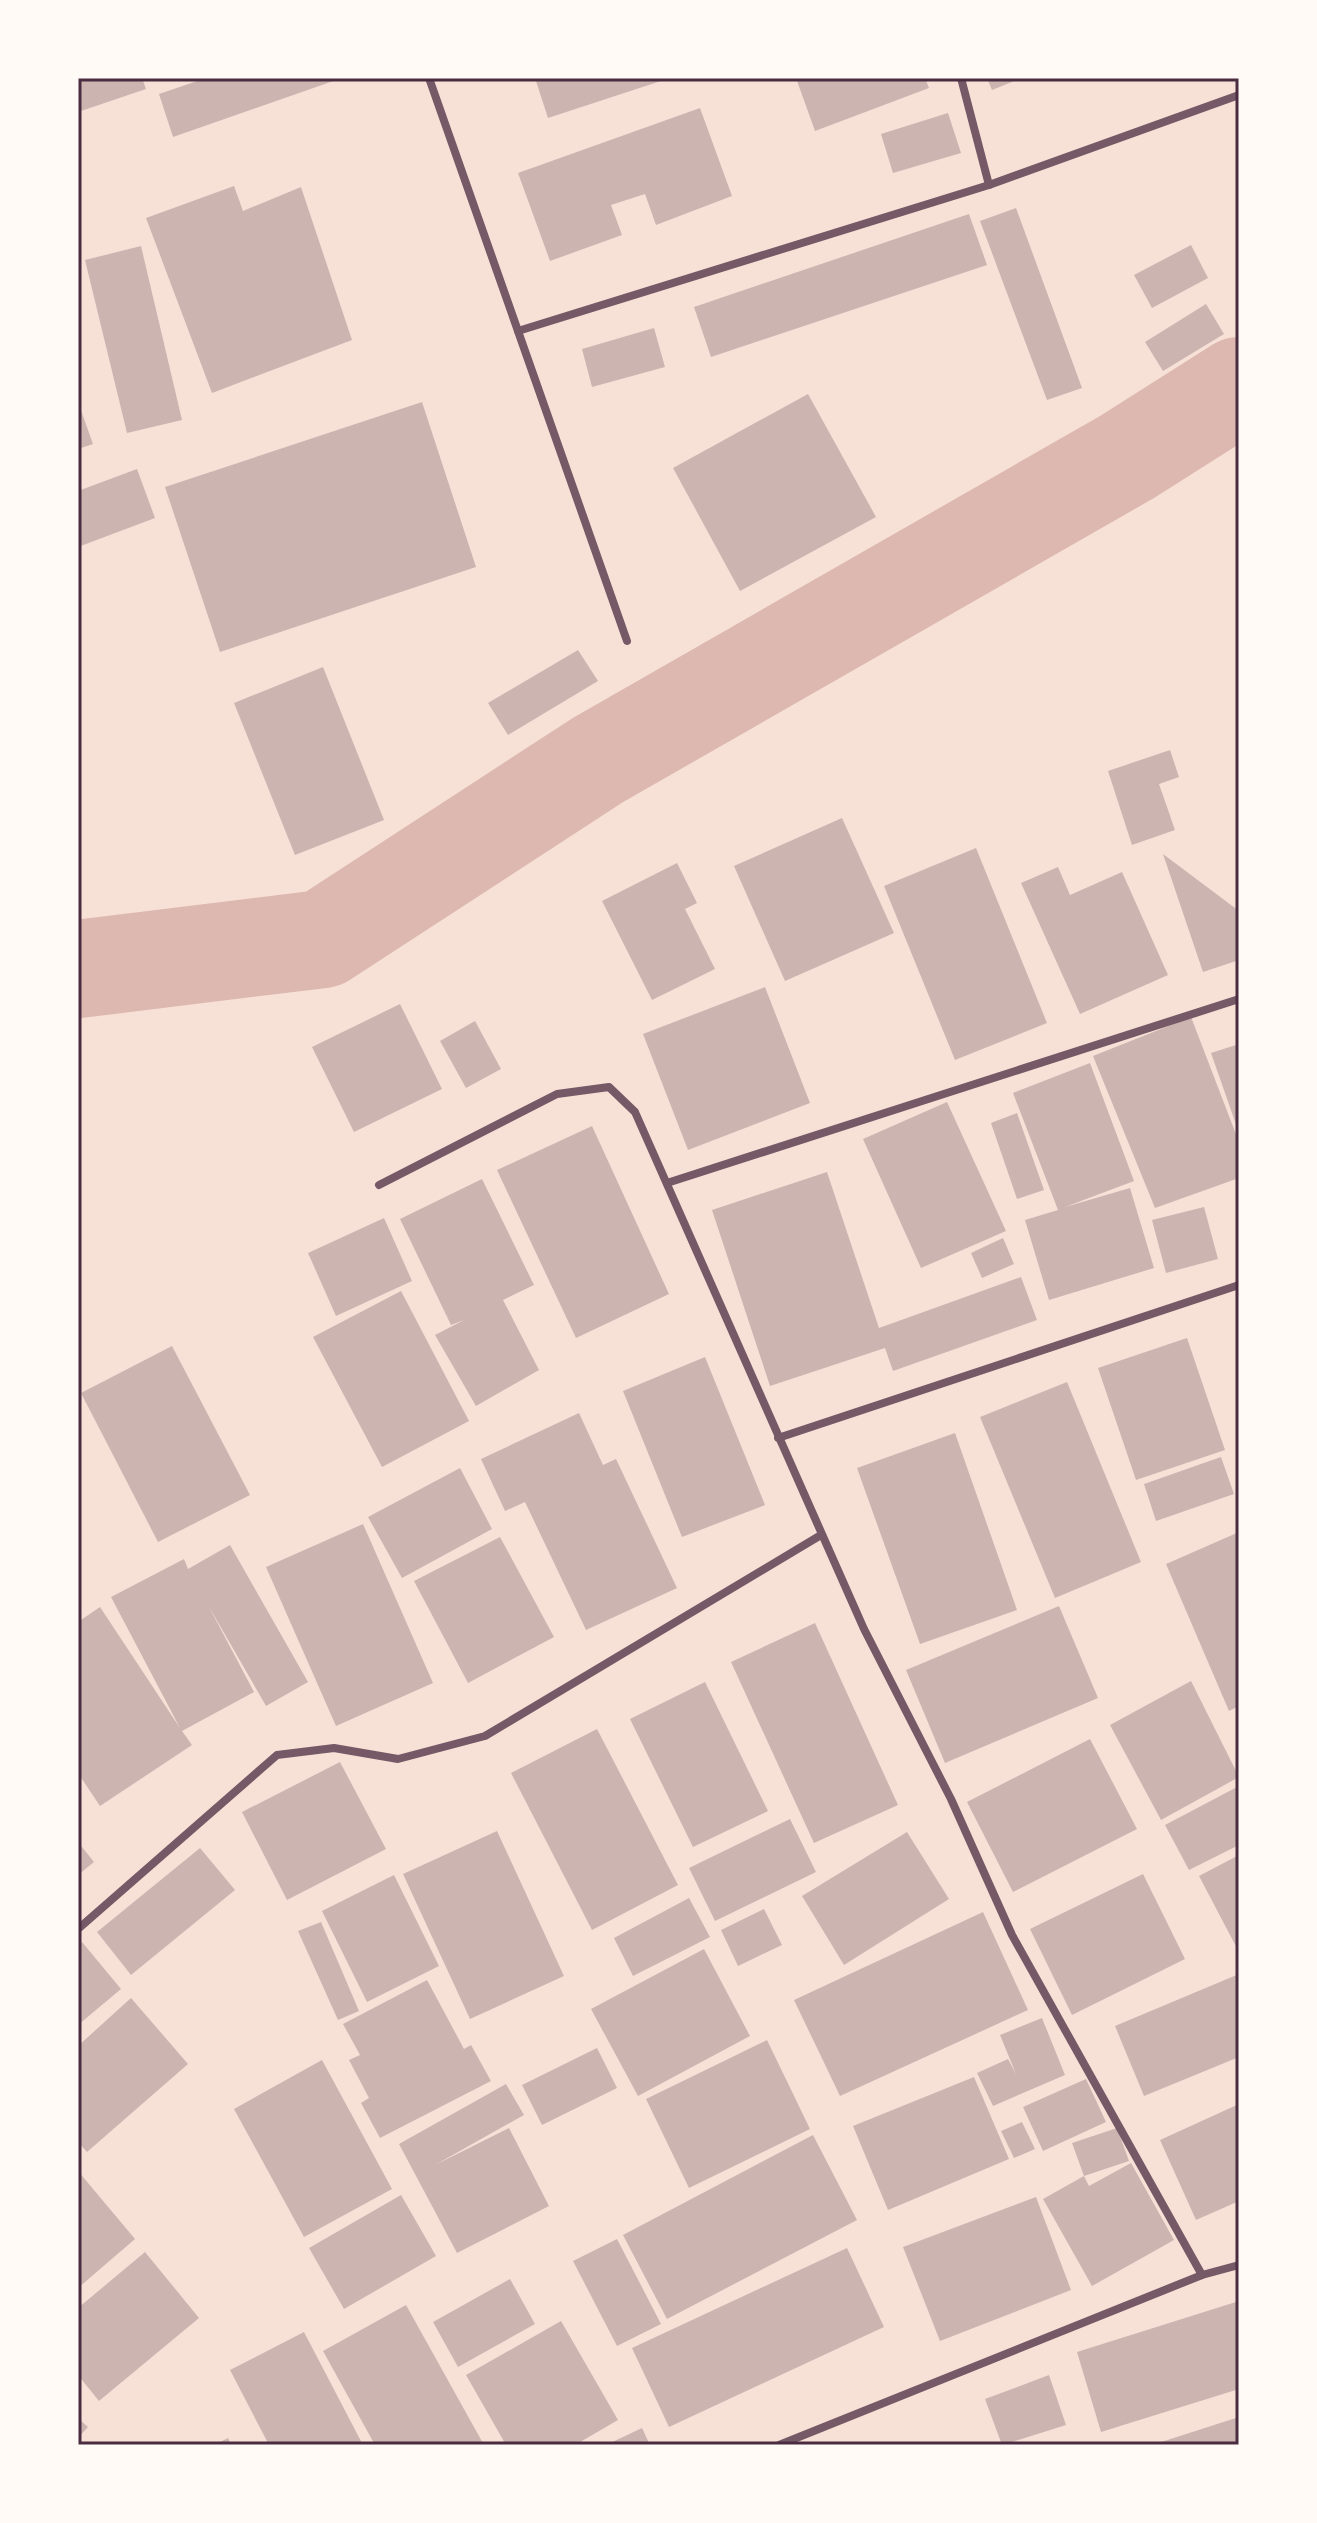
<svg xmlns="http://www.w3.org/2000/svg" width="1317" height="2523" viewBox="0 0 1317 2523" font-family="Helvetica,sans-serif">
<rect width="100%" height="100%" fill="#f7e1d7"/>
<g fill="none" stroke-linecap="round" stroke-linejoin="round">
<!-- river -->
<polyline stroke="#dcb8b0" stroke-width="98" points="78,969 323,939 598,760 1127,457 1239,386"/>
</g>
<!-- building -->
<g fill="#ccb4b1">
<polygon points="78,78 142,78 146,89 78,112"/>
<polygon points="206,78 342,78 173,137 159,94"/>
<polygon points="535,78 666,78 667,79 548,118"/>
<polygon points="796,78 925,78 929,88 815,131"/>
<polygon points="987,78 1022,78 992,90"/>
<polygon points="700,108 732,196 656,225 645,194 611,205 622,235 550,261 518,173"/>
<polygon points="948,113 961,153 893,173 881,134"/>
<polygon points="234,186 243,211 301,187 352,340 212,393 146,218"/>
<polygon points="1016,208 1082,388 1047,400 980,221"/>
<polygon points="969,214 987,265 711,357 694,307"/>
<polygon points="1191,245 1208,278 1152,308 1134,275"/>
<polygon points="141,246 182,420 127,433 85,260"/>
<polygon points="1206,304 1224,334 1163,371 1145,342"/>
<polygon points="654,328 665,367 592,387 582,349"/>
<polygon points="808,394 876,517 740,591 673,468"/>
<polygon points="78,402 93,444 78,449"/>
<polygon points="422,402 476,567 220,652 165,487"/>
<polygon points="137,469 155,518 78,547 78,491"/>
<polygon points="578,650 598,681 508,735 488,703"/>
<polygon points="323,667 384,820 295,855 234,703"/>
<polygon points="1170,750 1179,777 1159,784 1175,830 1132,845 1108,771"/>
<polygon points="842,818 894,933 785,981 734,866"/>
<polygon points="976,848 1047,1023 955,1060 884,886"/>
<polygon points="1163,854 1239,911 1239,960 1203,972"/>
<polygon points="677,863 697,903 685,909 715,969 652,1000 602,901"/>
<polygon points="1058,867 1070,895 1122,872 1168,975 1080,1014 1021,883"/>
<polygon points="765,987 810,1103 688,1150 643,1034"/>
<polygon points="400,1004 442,1089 354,1132 312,1047"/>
<polygon points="1191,1017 1239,1142 1239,1178 1155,1208 1093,1056"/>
<polygon points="475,1021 501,1069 466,1088 440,1041"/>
<polygon points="1239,1044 1239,1133 1211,1053"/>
<polygon points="1090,1063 1134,1181 1065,1207 1130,1188 1154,1268 1049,1300 1025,1220 1058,1210 1013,1093"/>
<polygon points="947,1102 1006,1231 921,1268 863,1139"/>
<polygon points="1017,1113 1044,1190 1017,1199 991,1123"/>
<polygon points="592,1126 669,1294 576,1338 497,1170"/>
<polygon points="827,1172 879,1328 1021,1277 1037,1320 893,1371 885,1348 770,1386 712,1210"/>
<polygon points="482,1179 534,1285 503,1300 539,1370 476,1406 435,1335 464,1320 451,1325 400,1219"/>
<polygon points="1204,1207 1218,1259 1166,1273 1152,1220"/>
<polygon points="384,1218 412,1281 336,1316 308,1253"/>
<polygon points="1003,1238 1014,1264 982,1278 971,1253"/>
<polygon points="401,1291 469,1421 382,1467 313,1337"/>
<polygon points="1187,1338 1225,1450 1136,1480 1098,1368"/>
<polygon points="172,1346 250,1495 158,1542 81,1393"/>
<polygon points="705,1357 765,1505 682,1537 623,1391"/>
<polygon points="1067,1382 1141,1562 1055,1598 980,1417"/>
<polygon points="579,1413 603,1465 616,1459 677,1588 586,1630 525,1502 505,1511 481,1459"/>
<polygon points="955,1433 1017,1610 920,1644 857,1468"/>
<polygon points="1221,1457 1234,1494 1156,1521 1144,1484"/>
<polygon points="460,1468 492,1529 402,1578 368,1517"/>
<polygon points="363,1524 433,1683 336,1726 266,1567"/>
<polygon points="1239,1532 1239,1706 1229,1711 1166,1564"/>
<polygon points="500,1537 554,1637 468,1683 414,1581"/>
<polygon points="230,1545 308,1682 266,1706 208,1605 254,1692 182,1731 192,1745 100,1806 78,1773 78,1622 100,1607 180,1728 111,1597 184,1559 188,1569"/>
<polygon points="1059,1606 1098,1698 945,1763 906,1670"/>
<polygon points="815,1623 898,1805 814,1843 731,1662"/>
<polygon points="1191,1681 1239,1777 1161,1820 1110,1725"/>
<polygon points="705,1682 768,1811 693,1847 630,1719"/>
<polygon points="597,1729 678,1885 592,1930 511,1773"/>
<polygon points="1090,1739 1137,1829 1013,1892 967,1802"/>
<polygon points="340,1762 386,1849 287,1900 242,1812"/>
<polygon points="1239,1786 1239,1845 1189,1870 1165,1825"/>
<polygon points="790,1819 816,1872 715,1921 689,1868"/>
<polygon points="497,1831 564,1976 470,2019 403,1874"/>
<polygon points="907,1832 949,1899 844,1965 802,1896"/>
<polygon points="78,1842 94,1862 78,1875"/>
<polygon points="200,1848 235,1890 131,1975 97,1932"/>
<polygon points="1239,1855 1239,1952 1199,1876"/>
<polygon points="1143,1874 1185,1959 1072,2015 1030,1929"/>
<polygon points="394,1875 439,1966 367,2002 322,1911"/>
<polygon points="689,1898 710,1937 633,1976 614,1938"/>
<polygon points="764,1909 782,1945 738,1966 721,1930"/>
<polygon points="983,1912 1028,2010 840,2096 794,2000"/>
<polygon points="321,1922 359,2011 338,2020 298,1931"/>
<polygon points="82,1942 121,1989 78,2025 78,1945"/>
<polygon points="704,1949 750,2036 638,2096 591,2009"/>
<polygon points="1239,1974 1239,2057 1144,2096 1115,2026"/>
<polygon points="427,1980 464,2049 471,2045 491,2081 380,2138 361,2103 369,2098 349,2060 360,2055 343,2024"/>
<polygon points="131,1998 188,2064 87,2152 78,2142 78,2046"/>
<polygon points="1042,2018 1065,2075 993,2106 977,2073 1008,2059 1016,2074 1000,2035"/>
<polygon points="767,2040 810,2129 689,2188 646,2099"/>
<polygon points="597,2048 617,2088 542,2125 522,2085"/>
<polygon points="322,2060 392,2189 304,2237 234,2109"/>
<polygon points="974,2077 1009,2159 888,2210 853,2126"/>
<polygon points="1086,2079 1106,2122 1043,2151 1023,2107"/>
<polygon points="506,2084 524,2115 435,2165 509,2128 549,2206 457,2253 399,2144"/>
<polygon points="1239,2104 1239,2201 1196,2220 1160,2140"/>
<polygon points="1022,2122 1035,2149 1014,2158 1001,2131"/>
<polygon points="1117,2128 1129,2161 1084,2176 1089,2186 1131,2163 1174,2240 1092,2286 1043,2199 1084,2176 1072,2143"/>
<polygon points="813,2135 857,2220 667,2319 623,2235"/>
<polygon points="78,2171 135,2239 78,2288"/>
<polygon points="401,2195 436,2256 344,2309 309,2248"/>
<polygon points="1036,2197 1071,2290 940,2341 903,2247"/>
<polygon points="617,2239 661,2324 617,2346 573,2261"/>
<polygon points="847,2248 884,2327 669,2427 632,2348"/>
<polygon points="145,2252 199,2318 99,2401 78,2375 78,2308"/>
<polygon points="510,2279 535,2324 458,2367 433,2322"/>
<polygon points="1239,2301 1239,2389 1101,2432 1077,2352"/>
<polygon points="406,2305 484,2445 375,2445 323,2351"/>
<polygon points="561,2321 618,2420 575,2445 506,2445 466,2375"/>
<polygon points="304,2332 363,2445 269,2445 230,2370"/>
<polygon points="1049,2375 1066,2425 1002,2445 985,2399"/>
<polygon points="1239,2417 1239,2445 1155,2445 1155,2444"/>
<polygon points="78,2418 88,2427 78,2438"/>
<polygon points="642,2428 650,2445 606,2445"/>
<polygon points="228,2438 231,2445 214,2445"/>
</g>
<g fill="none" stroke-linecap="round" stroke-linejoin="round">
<!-- minor -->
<g stroke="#755966" stroke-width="8">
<polyline points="429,78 627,641"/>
<polyline points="961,78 989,185"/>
<polyline points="518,331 989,185 1239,95"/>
<polyline points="667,1183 1239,999"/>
<polyline points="379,1185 557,1094 609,1087 635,1112 864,1629 951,1799 1012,1935 1202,2275"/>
<polyline points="778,1438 1239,1285"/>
<polyline points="78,1929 277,1755 334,1748 398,1759 485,1736 821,1535"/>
<polyline points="779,2445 1202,2275 1239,2265"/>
</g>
</g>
<!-- border -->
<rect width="1317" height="2523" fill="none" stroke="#fffaf5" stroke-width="160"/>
<rect x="80" y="80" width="1157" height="2363" fill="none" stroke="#4a2c40" stroke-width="3"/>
</svg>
